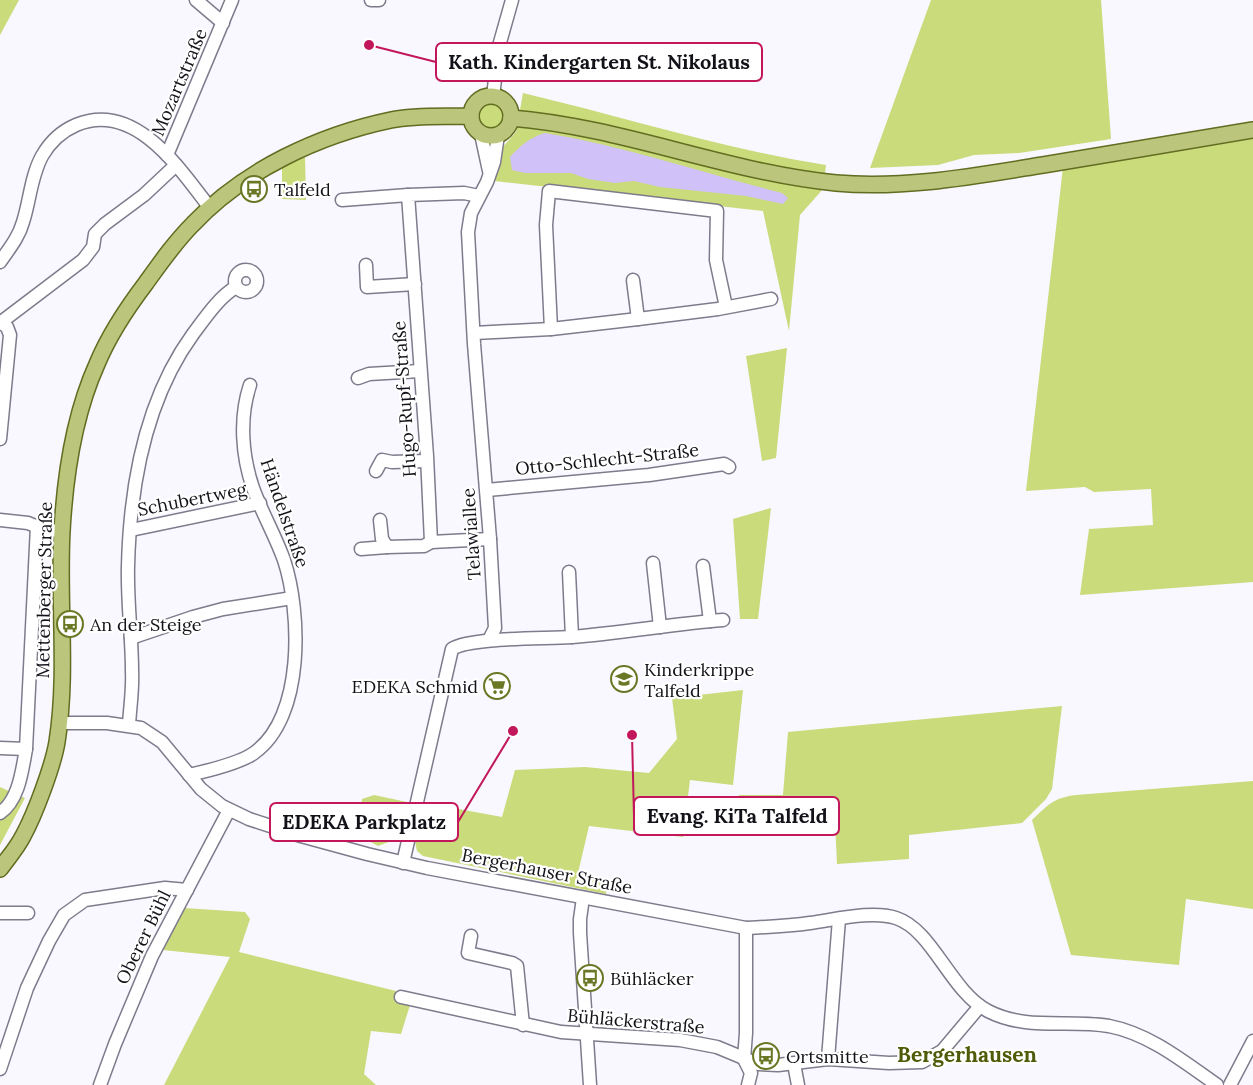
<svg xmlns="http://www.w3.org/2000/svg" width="1253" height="1085" viewBox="0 0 1253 1085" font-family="Lora,serif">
<rect width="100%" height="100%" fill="#f9f7ff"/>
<!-- green -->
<g fill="#c9db7a">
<polygon points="0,0 19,0 0,35"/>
<polygon points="931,0 1101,0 1111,139 1019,153 974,155 938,165 870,168"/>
<path d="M523,93C624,117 724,149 826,165L823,189L800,215L789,331L763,211L494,181L500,150L516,132Z"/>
<circle cx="492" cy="116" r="15"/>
<polygon points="1253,137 1253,582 1080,595 1089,529 1153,525 1151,489 1094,492 1085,487 1026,491 1063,167"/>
<polygon points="305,155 306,200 282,199 282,167"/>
<polygon points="787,348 776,458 762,461 746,356"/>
<polygon points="771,508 758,619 740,619 733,519"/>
<polygon points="743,690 733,785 690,780 683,837 589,826 578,873 609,880 606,894 423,856 417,851 415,841 421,802 502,817 515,770 585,767 649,773 677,739 672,698"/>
<polygon points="1062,706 1052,789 1046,799 1022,823 909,835 909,859 837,864 835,821 734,829 739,795 783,795 788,732"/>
<path d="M1253,781V909L1186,899L1179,965L1071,955L1032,820C1048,805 1053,798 1076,795Z"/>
<polygon points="0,787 25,798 0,845"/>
<polygon points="374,795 407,802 399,838 378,846 354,833 352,818 360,814 362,799"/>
<polygon points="184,908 245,912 250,919 239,952 396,991 410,1005 401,1034 371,1031 364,1074 376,1085 164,1085 230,957 163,950"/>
</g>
<!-- water -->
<path fill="#d0c1f8" d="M545,133C625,146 703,173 782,193L788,198L783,204L746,196L660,187L634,181L615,183L588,179L571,173H525L512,170L510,157C520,146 530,137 545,133Z"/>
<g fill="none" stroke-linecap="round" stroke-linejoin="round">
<defs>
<g id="minor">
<polyline points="196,0 223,23"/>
<polyline points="371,0 379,0"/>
<polyline points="493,96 499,46 512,0"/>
<polyline points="481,134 489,171"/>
<polyline points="167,155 232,0"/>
<polyline points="479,196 464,193 408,195 427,456 431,542 490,539"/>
<polyline points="342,200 408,195"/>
<path d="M0,262C9,249 19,237 23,222C30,200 31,176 42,156C50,142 62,131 76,125C135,100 180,169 210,208"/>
<polyline points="366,265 367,287 415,284"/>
<circle cx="246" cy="281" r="11"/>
<polyline points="633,280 638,319"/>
<polyline points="0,323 83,260 93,247 95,234 105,224 144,195 176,165"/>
<polyline points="551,329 546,225 549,191 717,211 716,260 726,307"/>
<polyline points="474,333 551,329 638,319 718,309 771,299"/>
<polyline points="358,378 369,374 420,371"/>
<polyline points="0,439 10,335 7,327 1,323"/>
<polyline points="376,471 382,460 392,462 426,461"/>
<polyline points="487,490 649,475 724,464 729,467"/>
<polyline points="0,520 28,523 45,530 62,531"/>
<polyline points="380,520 382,539 387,547 424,546 431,542"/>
<polyline points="131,530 260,503"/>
<polyline points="361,549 387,547"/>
<polyline points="653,563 660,627"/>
<polyline points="703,566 710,621"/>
<polyline points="569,572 572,637"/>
<polyline points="131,638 193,617 223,609 292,598"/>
<polyline points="489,640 495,628 490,539 474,344 468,232 471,213 487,182 494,162 498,135"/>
<path d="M59,723H107L141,728L162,742L201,789L222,806L249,819L301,836L367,854L427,868L746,928C767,927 789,926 810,923C834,920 872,910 896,918C933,930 950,991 988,1011C1027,1031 1068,1019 1109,1026C1150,1034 1184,1062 1217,1085"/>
<path d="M129,725C130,707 133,689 132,671C132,636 127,602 128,566C130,486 145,400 193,334C205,318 219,297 236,287"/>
<polyline points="0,748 26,749"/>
<path d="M189,775C207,771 240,763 254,753C305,717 301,612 284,560C275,535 262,513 253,488C242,456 239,418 250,385"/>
<path d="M0,813C19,800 22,771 26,749L37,526"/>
<path d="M403,863L452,649C470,637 546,639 571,637C622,633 672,624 723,620"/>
<polyline points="583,898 580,919 580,933 590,1085"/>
<polyline points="0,913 28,913"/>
<polyline points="746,928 746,1033 744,1059 751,1073 748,1085"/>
<polyline points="471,936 468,953 512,963 517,966 523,1025"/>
<polyline points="401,997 561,1032 680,1040 717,1047 758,1064 778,1065 828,1059 889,1063 922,1062 942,1051 980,1006"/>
<polyline points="828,1059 839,919"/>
<polyline points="794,1064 798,1085"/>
<polyline points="0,1069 27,988 49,941 64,915 85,900 165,888 187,890"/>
<polyline points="100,1085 115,1044 152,956 229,810"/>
<polyline points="1230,1085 1253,1041"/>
</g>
<g id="major">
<circle cx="491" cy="116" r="20"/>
<path d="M511,118C623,127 725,172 836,183C905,189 974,176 1043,165C1113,153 1183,142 1253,130"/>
<path d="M0,869C8,858 17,848 23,836C35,814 53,766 57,742C68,672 58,601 62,531C65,476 74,415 97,364C109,335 127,308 146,283C161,262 175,242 193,224C244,170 319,135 391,120C417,115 444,117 471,116"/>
</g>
</defs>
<!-- minor casing -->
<use href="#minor" stroke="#7f7b8c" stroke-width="15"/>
<!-- major casing -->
<use href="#major" stroke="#636d21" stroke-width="18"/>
<!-- minor -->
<use href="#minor" stroke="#fff" stroke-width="12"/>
<!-- major -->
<use href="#major" stroke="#bbc57c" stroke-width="15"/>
</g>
<!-- icons -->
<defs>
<symbol id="bus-ring" viewBox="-11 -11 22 22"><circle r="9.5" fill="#fff" stroke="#6a7724" stroke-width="1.5"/><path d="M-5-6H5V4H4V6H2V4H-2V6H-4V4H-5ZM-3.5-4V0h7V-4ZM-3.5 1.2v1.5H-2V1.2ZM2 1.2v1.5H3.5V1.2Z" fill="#6a7724"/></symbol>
<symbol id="school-ring" viewBox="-11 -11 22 22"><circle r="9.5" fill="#fff" stroke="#6a7724" stroke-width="1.5"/><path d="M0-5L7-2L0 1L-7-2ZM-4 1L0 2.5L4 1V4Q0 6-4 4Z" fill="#6a7724"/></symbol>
<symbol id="supermarket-ring" viewBox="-11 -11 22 22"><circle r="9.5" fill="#fff" stroke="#6a7724" stroke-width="1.5"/><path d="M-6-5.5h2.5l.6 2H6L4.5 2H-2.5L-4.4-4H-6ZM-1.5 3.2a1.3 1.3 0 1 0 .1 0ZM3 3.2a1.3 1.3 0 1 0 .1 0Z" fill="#6a7724"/></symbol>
</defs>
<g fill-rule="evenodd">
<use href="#bus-ring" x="239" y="174" width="30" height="30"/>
<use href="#bus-ring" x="55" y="609" width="30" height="30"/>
<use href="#school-ring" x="609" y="664" width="30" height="30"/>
<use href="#supermarket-ring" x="482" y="671" width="30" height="30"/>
<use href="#bus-ring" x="575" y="963" width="30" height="30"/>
<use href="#bus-ring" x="751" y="1041" width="30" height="30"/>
</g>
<g text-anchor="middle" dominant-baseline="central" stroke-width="4.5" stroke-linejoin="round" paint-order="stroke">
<!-- street labels -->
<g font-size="18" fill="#141219" stroke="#fff">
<text transform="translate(179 82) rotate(-67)">Mozartstraße</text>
<text transform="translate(404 399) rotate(-94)">Hugo-Rupf-Straße</text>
<text transform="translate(607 459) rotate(-6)">Otto-Schlecht-Straße</text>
<text transform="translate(192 499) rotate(-11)">Schubertweg</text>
<text transform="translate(285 513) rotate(71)">Händelstraße</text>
<text transform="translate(471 534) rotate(-94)">Telawiallee</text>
<text transform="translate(44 590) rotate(-89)">Mettenberger Straße</text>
<text transform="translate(547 871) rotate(11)">Bergerhauser Straße</text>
<text transform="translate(143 937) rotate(-64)">Oberer Bühl</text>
<text transform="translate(636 1021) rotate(5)">Bühläckerstraße</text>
</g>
<!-- poi labels -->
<g font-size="18" fill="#141219" stroke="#fff" text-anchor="start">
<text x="274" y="189">Talfeld</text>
<text x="90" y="624">An der Steige</text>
<text x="644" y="669">Kinderkrippe<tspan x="644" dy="21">Talfeld</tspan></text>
<text x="478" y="686" text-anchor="end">EDEKA Schmid</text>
<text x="610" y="978">Bühläcker</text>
<text x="786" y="1056">Ortsmitte</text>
</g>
<!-- quarter labels -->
<g font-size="21" font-weight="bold" fill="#505b07" stroke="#fff">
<text x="967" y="1054">Bergerhausen</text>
</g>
</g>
<!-- callouts -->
<path fill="none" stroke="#c2185b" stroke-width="2" d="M369 45L436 62M632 735L634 816M513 731L458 822"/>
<g fill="#c2185b" stroke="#fff" stroke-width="2">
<circle cx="369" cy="45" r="6"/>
<circle cx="632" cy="735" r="6"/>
<circle cx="513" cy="731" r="6"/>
</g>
<g fill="#fff" stroke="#c2185b" stroke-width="2">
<rect x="436" y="43" width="326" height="38" rx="6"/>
<rect x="634" y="797" width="205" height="38" rx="6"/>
<rect x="270" y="803" width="188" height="38" rx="6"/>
</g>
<g font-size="20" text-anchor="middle" font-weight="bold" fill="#141219">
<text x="599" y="69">Kath. Kindergarten St. Nikolaus</text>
<text x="737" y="823">Evang. KiTa Talfeld</text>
<text x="364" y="829">EDEKA Parkplatz</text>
</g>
</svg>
